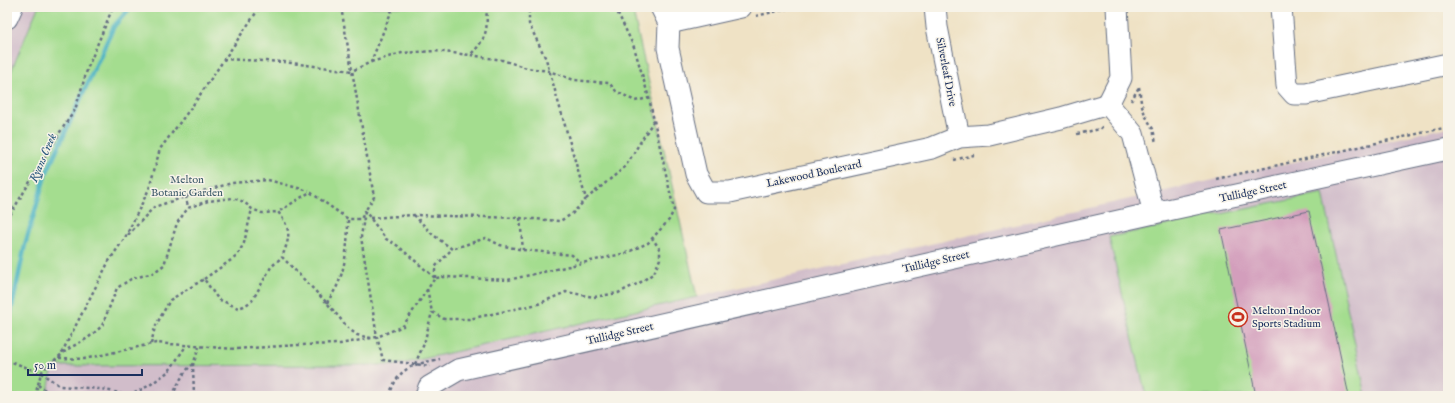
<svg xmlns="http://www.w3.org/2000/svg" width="1455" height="403" viewBox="0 0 1455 403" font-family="'IM FELL English',serif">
<rect width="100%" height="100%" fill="#f7f3e8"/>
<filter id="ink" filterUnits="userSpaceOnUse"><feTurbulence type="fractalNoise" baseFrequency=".025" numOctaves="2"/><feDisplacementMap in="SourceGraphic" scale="8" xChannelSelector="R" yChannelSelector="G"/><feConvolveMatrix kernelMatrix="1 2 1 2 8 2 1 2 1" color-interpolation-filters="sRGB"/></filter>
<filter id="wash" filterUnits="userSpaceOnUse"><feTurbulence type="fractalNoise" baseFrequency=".012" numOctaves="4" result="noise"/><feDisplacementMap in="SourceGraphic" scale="16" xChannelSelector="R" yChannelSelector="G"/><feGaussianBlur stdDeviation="0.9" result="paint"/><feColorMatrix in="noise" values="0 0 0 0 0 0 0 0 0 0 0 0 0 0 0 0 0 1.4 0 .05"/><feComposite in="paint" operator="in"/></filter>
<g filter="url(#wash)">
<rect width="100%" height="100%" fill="#efe2c5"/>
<!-- industrial -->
<g fill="#d1bdca">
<polygon points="7,7 38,7 7,81"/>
<polygon points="1448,127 1448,396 47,396 53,366 396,365"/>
</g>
<!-- green -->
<g fill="#a4dd8f" stroke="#608676">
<polygon points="38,7 632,7 697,297 396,365 53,366 47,396 7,396 7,81"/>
<polygon points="1323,193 1366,396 1146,396 1109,237"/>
</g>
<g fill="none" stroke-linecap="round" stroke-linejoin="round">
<!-- stream -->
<polyline stroke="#44b1c1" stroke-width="4.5" points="7,331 25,245 45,176 114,26 131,7"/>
</g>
<g id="blocks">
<!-- building -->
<polygon fill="#d39ebc" points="1309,211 1349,396 1256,396 1221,230"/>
</g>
</g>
<g filter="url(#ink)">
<use href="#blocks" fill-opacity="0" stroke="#656e82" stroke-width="1"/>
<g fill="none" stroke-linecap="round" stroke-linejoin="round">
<defs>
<g id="minor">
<polyline points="661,7 669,23 668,48 696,174 706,192 730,192 932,148 959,137 989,135 1061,118 1108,104 1121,78 1117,7"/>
<polyline points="935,7 937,27 959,137"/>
<polyline points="1281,7 1287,86 1294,94 1306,94 1448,64"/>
<polyline points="7,18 12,7"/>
<polyline points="669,23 741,7"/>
<polyline points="1108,104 1133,134 1154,213"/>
<polyline points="426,396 429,387 458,370 1154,213 1448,149"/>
</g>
</defs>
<!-- minor casing -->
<use href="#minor" stroke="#656e82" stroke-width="23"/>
<!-- path -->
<g stroke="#656e82" stroke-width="2.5" stroke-dasharray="3 3" stroke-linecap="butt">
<polyline points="341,7 374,197 365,211 361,237 377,337 383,360 430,366"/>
<path d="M486,7C488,29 487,39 470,55L502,60L527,68L549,71L574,80L609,83L616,91L635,101L649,98"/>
<polyline points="756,16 795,7"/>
<polyline points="223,59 284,62 352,71 371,62 392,10 394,7"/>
<polyline points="371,62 402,53 435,51 470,55"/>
<polyline points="1139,87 1141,102 1145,115 1153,129 1156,143"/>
<polyline points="1131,101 1139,87"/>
<polyline points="1077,134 1100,129 1104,125"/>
<polyline points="954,160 974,155"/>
<polyline points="1216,179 1448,127"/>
<polyline points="186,196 188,208"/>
<polyline points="586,199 625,167 654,120"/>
<polyline points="414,215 432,234 452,249 486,238 500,245 523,250 572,255 581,263"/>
<polyline points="370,218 414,215 520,218 560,221 572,214 586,199 546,59 529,24 529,7"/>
<polyline points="520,218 523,250"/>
<polyline points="7,220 60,132 75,110 88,67 113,7"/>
<polyline points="128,235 154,207 200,192 232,183 268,180 309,191"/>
<polyline points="435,278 435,267 452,249"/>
<polyline points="204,279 237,256 244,243 252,209"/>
<polyline points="427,289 432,312 444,319 469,319 538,304 566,292 594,297 618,293 641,282 654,273 660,259 660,250 653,239"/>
<path d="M327,303C330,297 335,291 338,284C346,265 348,240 348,219"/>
<path d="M371,338L357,335L349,329L327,303L282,257C290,237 292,230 278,212L310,192L348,219H361L365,211L386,239L398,246L435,278"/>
<polyline points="151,344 155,327 170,300 204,279 218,299 238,308 244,306 252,301 271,267 282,257"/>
<polyline points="59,358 84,359 156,343 236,349 298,345 340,344 377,337 403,326 435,278 446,277 508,280 626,253 648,243 669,220 674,210 649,98 634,47 615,7"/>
<polyline points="59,358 109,261 126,236 149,189 160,149 193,105 260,7"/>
<polyline points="7,360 41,373 60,386 101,389 119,393 125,396"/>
<polyline points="415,364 424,344 432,312"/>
<polyline points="38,385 48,392 50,396"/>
<polyline points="35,396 41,373 45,368 68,349 88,338 102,326 117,288 131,279 153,273 164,265 177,223 188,208 208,201 233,198 244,202 252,209 262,213 278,212"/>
<polyline points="129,396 150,385 169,371 186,346"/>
<path d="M172,396C178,385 182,373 192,365"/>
<polyline points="194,396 193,365 199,347"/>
<path d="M390,396C390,392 392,388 394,384C403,365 421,363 440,359"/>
</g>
<!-- minor -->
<use href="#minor" stroke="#fff" stroke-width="21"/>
</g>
</g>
<!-- icons -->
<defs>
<symbol id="stadium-ring" viewBox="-11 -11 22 22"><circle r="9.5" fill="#f7f3e8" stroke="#c8321e" stroke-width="1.5"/><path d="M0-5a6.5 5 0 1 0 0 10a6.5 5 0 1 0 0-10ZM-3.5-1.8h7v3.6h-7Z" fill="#c8321e"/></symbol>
</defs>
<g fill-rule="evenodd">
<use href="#stadium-ring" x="1227" y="306" width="22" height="22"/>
</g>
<g text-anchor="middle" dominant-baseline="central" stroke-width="3" stroke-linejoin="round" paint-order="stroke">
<!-- street labels -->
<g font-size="11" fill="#1b2f5e" stroke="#f7f3e8">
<text transform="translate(946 72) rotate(79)">Silverleaf Drive</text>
<text transform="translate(814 174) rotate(-12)">Lakewood Boulevard</text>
<text transform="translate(1253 192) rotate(-12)">Tullidge Street</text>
<text transform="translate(936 262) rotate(-13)">Tullidge Street</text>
<text transform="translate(620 334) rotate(-13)">Tullidge Street</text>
</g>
<!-- park labels -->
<g font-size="11" fill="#3d5a6a" stroke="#f7f3e8">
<text x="187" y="180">Melton<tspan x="187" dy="13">Botanic Garden</tspan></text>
</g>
<!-- poi labels -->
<g font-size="11" fill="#1b2f5e" stroke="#f7f3e8" text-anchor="start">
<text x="1252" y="311">Melton Indoor<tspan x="1252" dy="13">Sports Stadium</tspan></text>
</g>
<!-- water labels -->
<g font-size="12" font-style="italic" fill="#27567c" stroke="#f7f3e8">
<text transform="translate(43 158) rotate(-67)">Ryans Creek</text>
</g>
</g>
<!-- margin -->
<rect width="1455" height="403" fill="none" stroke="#f7f3e8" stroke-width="24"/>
<!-- scale -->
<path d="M28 369v6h114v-6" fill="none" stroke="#1b2f5e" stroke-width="2"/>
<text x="34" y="369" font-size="12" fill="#1b2f5e" stroke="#f7f3e8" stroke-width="3" paint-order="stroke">50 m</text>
</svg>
